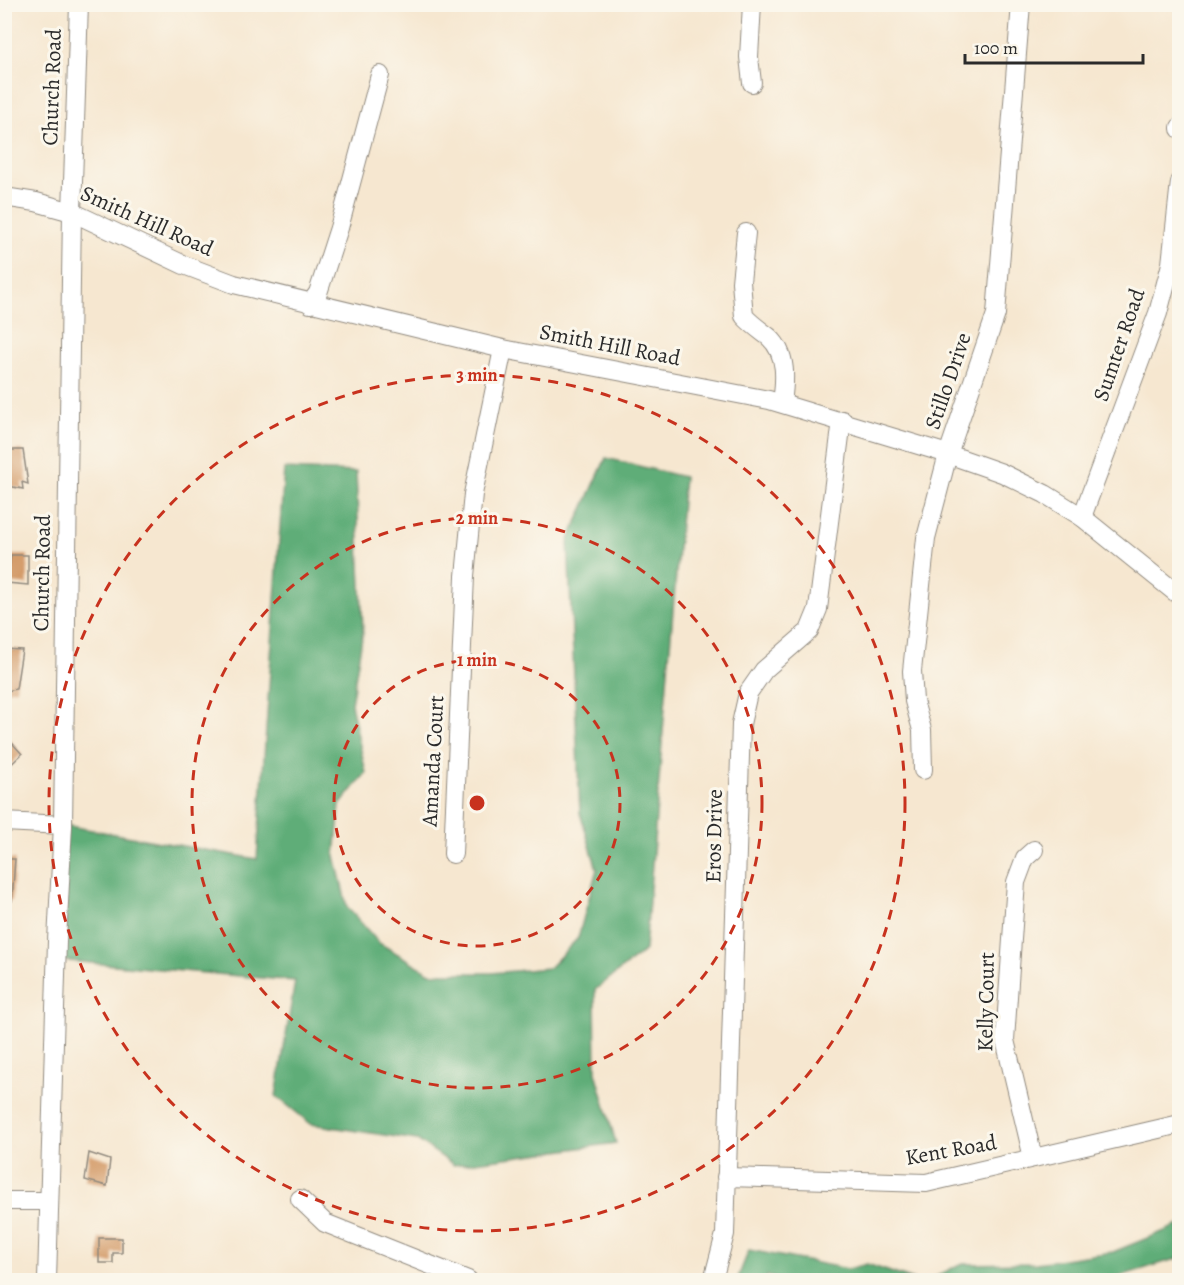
<svg xmlns="http://www.w3.org/2000/svg" width="1184" height="1285" viewBox="0 0 1184 1285" font-family="Alegreya,serif">
<rect width="100%" height="100%" fill="#fbf7ec"/>
<filter id="ink" filterUnits="userSpaceOnUse"><feTurbulence type="fractalNoise" baseFrequency=".0167" numOctaves="2"/><feDisplacementMap in="SourceGraphic" scale="12" xChannelSelector="R" yChannelSelector="G"/><feConvolveMatrix kernelMatrix="1 2 1 2 8 2 1 2 1" color-interpolation-filters="sRGB"/></filter>
<filter id="wash" filterUnits="userSpaceOnUse"><feTurbulence type="fractalNoise" baseFrequency=".008" numOctaves="4" result="noise"/><feDisplacementMap in="SourceGraphic" scale="24" xChannelSelector="R" yChannelSelector="G"/><feGaussianBlur stdDeviation="1.35" result="paint"/><feColorMatrix in="noise" values="0 0 0 0 0 0 0 0 0 0 0 0 0 0 0 0 0 1.4 0 .05"/><feComposite in="paint" operator="in"/></filter>
<g filter="url(#wash)">
<rect width="100%" height="100%" fill="#f6e7d0"/>
<!-- forest -->
<g fill="#5fad78" stroke="#456c52" stroke-width="1.5">
<polygon points="606,458 684,477 645,950 595,990 596,1072 616,1143 454,1165 417,1140 311,1124 276,1096 295,981 58,960 63,825 257,859 284,469 356,472 363,632 351,704 366,773 340,805 335,856 347,907 379,943 430,973 491,973 549,968 578,938 597,869 580,813 568,542"/>
<polygon points="1179,1225 1179,1258 1107,1280 930,1280 960,1264 1036,1263 1113,1252"/>
<polygon points="749,1250 848,1269 867,1264 914,1280 781,1280 767,1276 765,1280 737,1280"/>
</g>
<g id="blocks">
<!-- building -->
<g fill="#d49c6a">
<polygon points="11,450 23,450 28,484 22,482 23,489 8,486"/>
<polygon points="11,555 28,555 28,585 7,583"/>
<polygon points="4,649 22,650 16,689 7,691"/>
<polygon points="4,734 22,754 4,771"/>
<polygon points="4,859 15,859 12,901 4,901"/>
<polygon points="89,1153 110,1160 107,1186 85,1180"/>
<polygon points="99,1238 122,1238 122,1253 113,1253 113,1263 99,1263"/>
</g>
</g>
</g>
<g filter="url(#ink)">
<use href="#blocks" fill-opacity="0" stroke="#90897e" stroke-width="1.5"/>
<g fill="none" stroke-linecap="round" stroke-linejoin="round">
<defs>
<g id="minor">
<polyline points="752,83 749,57 752,4"/>
<polyline points="1180,127 1180,129"/>
<polyline points="4,197 36,202 72,212 184,265 234,284 503,349 769,400 948,454 1002,473 1045,494 1082,517 1180,596"/>
<path d="M746,233L741,282L744,316C751,324 760,330 769,337C788,354 785,381 782,403"/>
<polyline points="310,304 318,293 339,228 380,75"/>
<polyline points="1082,517 1158,313 1171,264 1180,182"/>
<polyline points="923,770 922,730 914,701 912,671 926,538 948,454 996,314 1021,4"/>
<polyline points="4,822 63,825"/>
<polyline points="453,854 465,576 473,494 503,349"/>
<polyline points="1033,1158 1005,1040 1016,882 1025,858 1034,850"/>
<polyline points="726,1177 926,1183 1180,1124"/>
<polyline points="300,1199 325,1223 468,1280"/>
<polyline points="4,1201 49,1201"/>
<polyline points="47,1280 57,941 63,825 72,212 79,4"/>
<polyline points="713,1280 725,1234 741,724 748,693 764,670 809,631 818,609 842,420"/>
</g>
</defs>
<!-- minor casing -->
<use href="#minor" stroke="#90897e" stroke-width="20"/>
<!-- minor -->
<use href="#minor" stroke="#fff" stroke-width="18"/>
</g>
</g>
<!-- distance rings -->
<g fill="none" stroke="#c8321e" stroke-width="3" stroke-dasharray="10 8">
<circle cx="477" cy="803" r="143"/>
<circle cx="477" cy="803" r="285"/>
<circle cx="477" cy="803" r="428"/>
</g>
<g text-anchor="middle" dominant-baseline="central" stroke-width="6" stroke-linejoin="round" paint-order="stroke">
<!-- street labels -->
<g font-size="22" fill="#2b2b2b" stroke="#fbf7ec">
<text transform="translate(52 87) rotate(-88)">Church Road</text>
<text transform="translate(147 221) rotate(24)">Smith Hill Road</text>
<text transform="translate(610 345) rotate(11)">Smith Hill Road</text>
<text transform="translate(1119 345) rotate(-71)">Sumter Road</text>
<text transform="translate(948 381) rotate(-71)">Stillo Drive</text>
<text transform="translate(42 573) rotate(-89)">Church Road</text>
<text transform="translate(433 761) rotate(-87)">Amanda Court</text>
<text transform="translate(714 836) rotate(-89)">Eros Drive</text>
<text transform="translate(986 1002) rotate(-89)">Kelly Court</text>
<text transform="translate(951 1150) rotate(-10)">Kent Road</text>
</g>
</g>
<circle cx="477" cy="803" r="9" fill="#c8321e" stroke="#fbf7ec" stroke-width="3"/>
<g font-size="18" text-anchor="middle" font-weight="bold" fill="#c8321e" stroke="#fbf7ec" stroke-width="6" stroke-linejoin="round" paint-order="stroke">
<text x="477" y="381">3 min</text>
<text x="477" y="524">2 min</text>
<text x="477" y="666">1 min</text>
</g>
<!-- margin -->
<rect width="1184" height="1285" fill="none" stroke="#fbf7ec" stroke-width="24"/>
<!-- scale -->
<path d="M965 54v9h178v-9" fill="none" stroke="#2b2b2b" stroke-width="3"/>
<text x="974" y="54" font-size="18" fill="#2b2b2b" stroke="#fbf7ec" stroke-width="4.5" paint-order="stroke">100 m</text>
</svg>
